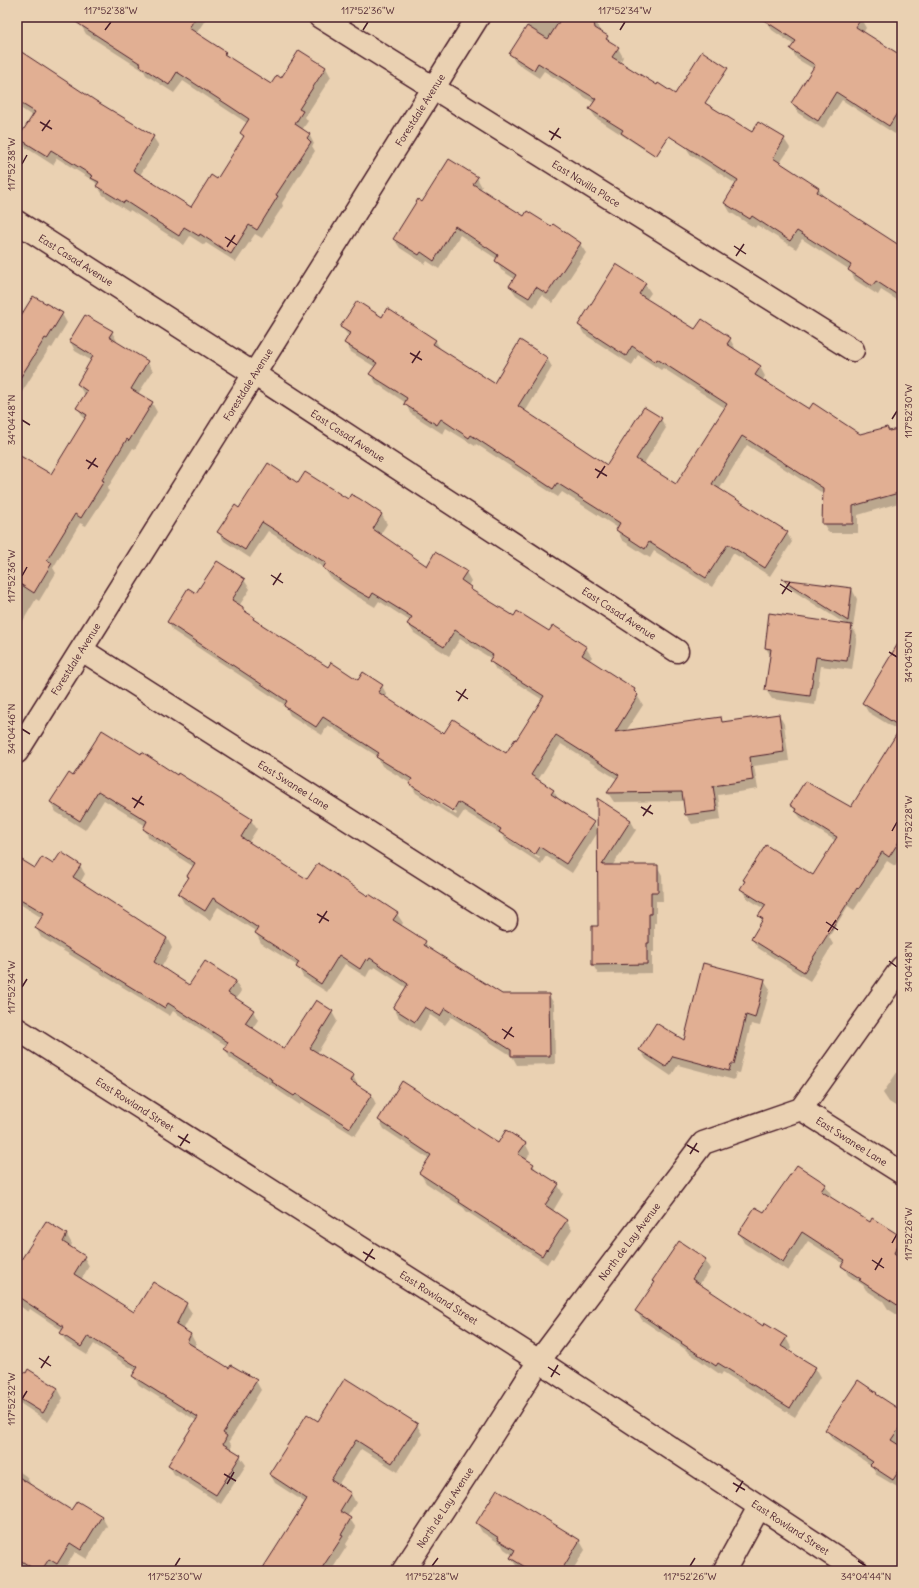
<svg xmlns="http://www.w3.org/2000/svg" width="919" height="1588" viewBox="0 0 919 1588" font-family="Delius,sans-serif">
<rect width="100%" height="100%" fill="#ead1b2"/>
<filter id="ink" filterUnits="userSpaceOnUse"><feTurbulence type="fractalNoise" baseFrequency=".025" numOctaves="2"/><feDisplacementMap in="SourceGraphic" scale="8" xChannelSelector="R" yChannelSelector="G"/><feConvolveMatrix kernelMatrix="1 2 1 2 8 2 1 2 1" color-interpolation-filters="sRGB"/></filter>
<g filter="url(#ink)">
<!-- shadow -->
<g fill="#0003" fill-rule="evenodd">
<polygon points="84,17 207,17 196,34 225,53 228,58 272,85 281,79 300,51 326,68 331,77 305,117 308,121 302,130 309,134 314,144 312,146 315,151 282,203 283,206 262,238 255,234 236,262 206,243 204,245 190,236 184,245 130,210 129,212 103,195 95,182 57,158 53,165 25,147 20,138 34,117 17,106 17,52 153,137 159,146 140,175 191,208 218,180 244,138 241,133 247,123 183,81 174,93 146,75 144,71 86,34 81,25"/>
<polygon points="533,17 596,17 599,31 607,37 610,43 618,48 623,57 620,63 674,103 645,150 596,118 590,109 594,103 544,71 539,78 516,63 510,54"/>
<path d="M769,17H857L861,19L866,28L863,33L899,55L902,51V123L895,134L842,100L823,129L798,113L792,103L814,69L797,59L791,49L794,45L772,30L766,21ZM858,22H860L854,32Z"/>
<polygon points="752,133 784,139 790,148 780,163 819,189 824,198 902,248 902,303 881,290 878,295 855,280 850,270 802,239 796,249 757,225 755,228 730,212 725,203 736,184 691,155 685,146"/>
<polygon points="477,178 482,187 480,190 524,218 580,244 586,253 553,303 542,295 534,307 516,295 510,286 515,279 501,270 496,261 497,259 460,235 439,269 427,261 425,264 400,248 394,239 423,203"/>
<polygon points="645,284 651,293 646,300 696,330 730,339 735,348 734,350 760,367 765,376 763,380 809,410 860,435 889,432 902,429 902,502 858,515 858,533 829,533 823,523 824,494 747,445 719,490 787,533 792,542 770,576 733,553 712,587 654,551 650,558 622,540 617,530 618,528 562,492 558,497 476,444 475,446 446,428 443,434 410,413 406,403 376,383 371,374 375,367 351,352 345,343 349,337 342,327 382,318 435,340 441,350 495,385 547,358 552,367 525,412 608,466 661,419 666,428 643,465 676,485 725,408 663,368 661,370 638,355 632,365 584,334 579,325"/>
<polygon points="62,314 67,323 52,348 50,347 22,392 17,388 17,322"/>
<polygon points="86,316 112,332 117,341 116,343 147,362 153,371 138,394 152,403 157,412 135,449 133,448 107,489 109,491 86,526 80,523 53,568 56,573 39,601 36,599 17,631 17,455 51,476 86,419 83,417 78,408 86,395 83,393 78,384 92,361 75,351 70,341"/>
<path d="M298,484L348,501L360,500L382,515L387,524L380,535L427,567L466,572L471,581L468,586L473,592L514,618L586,648L592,657L589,661L634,690L643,705L626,731L721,718L723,723L779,715L784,724L789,761L754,766L758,789L718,795L721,820L692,824L686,815L684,801L614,802L608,793L617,779L561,744L538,780L553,790L559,800L593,822L598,832L572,873L546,856L541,864L506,841L502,835L464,811L458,820L416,793L410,783L382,766L377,756L328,725L322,735L290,715L285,705L173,631L168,622L197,595L244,580L250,589L239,606L243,608L245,612L253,618L256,622L328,668L358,682L382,686L387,695L385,698L442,734L506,755L517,741L543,700L496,670L491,661L492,659L460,639L449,656L414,633L408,624L410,621L379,601L375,607L355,595L330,577L324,568L268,531L250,558L224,541L218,532L239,509ZM417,787L457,813L456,815L417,790ZM504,833L540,857L539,859L504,836Z"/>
<polygon points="784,580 852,589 857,599 853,628 857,635 852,670 821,666 815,705 772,699 766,690 771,657 766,648 847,625 789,588"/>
<polygon points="902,668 902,854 895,866 887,861 854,910 848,906 829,937 833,944 810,981 758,948 752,939 763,922 760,916 764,909 747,898 741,889 746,882 744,880 814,876 836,841 802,820 791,805 851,809 899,731 868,712 863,703"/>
<polygon points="177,776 251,820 257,829 248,843 308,880 368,897 369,896 397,914 403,923 401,926 425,942 430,950 502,995 549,995 554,1004 555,1064 517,1065 512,1056 451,1017 445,1025 430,1015 420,1031 399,1018 394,1008 407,988 375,967 374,969 371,968 366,977 345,964 327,992 303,977 298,966 261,943 256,933 257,932 218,907 210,920 184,903 179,894 189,878 188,876 194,867 149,838 144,829 146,826 104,800 85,830 56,812 51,803 73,777"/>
<polygon points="598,800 631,821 636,830 612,866 657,866 662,875 663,901 656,901 656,923 654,923 654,952 652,952 652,973 598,974 593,965 599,927"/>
<polygon points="17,858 35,870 53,866 80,865 85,874 80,883 167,938 172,948 161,968 189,986 205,962 235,982 241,991 236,999 253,1011 258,1020 252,1029 284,1050 332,1012 337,1021 317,1053 353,1076 358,1086 371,1094 376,1104 355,1136 301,1103 300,1105 279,1091 276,1088 230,1058 225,1049 227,1046 173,1011 170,1016 41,937 36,928 42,918 17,902"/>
<polygon points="764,980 770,989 760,1026 751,1024 739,1073 736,1072 734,1080 678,1065 671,1076 646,1059 640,1050 684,1042"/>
<polygon points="902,1065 902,1110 889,1102 883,1093"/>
<polygon points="379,1120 498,1144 525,1143 530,1153 526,1160 533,1165 537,1171 558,1185 563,1194 553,1211 566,1220 572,1230 553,1259 551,1258 547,1264 466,1211 464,1208 426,1183 420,1173 429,1159 384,1129"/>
<polygon points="825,1185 831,1194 828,1197 870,1224 872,1220 902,1239 902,1318 888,1309 883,1301 866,1290 863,1285 848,1275 843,1266 844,1264 808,1241 788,1271 744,1243 739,1233 765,1213"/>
<polygon points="46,1222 67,1235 72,1244 70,1248 84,1257 89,1266 81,1280 135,1314 154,1284 186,1304 192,1313 183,1330 191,1335 196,1344 194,1347 229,1369 256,1381 261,1390 229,1441 232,1446 230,1449 240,1456 246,1465 221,1504 174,1474 169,1465 197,1421 139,1385 133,1376 136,1371 94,1344 87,1355 66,1342 61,1333 63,1331 30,1309 28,1312 17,1304 17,1268"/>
<polygon points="705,1260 710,1269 699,1285 763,1327 786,1338 791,1347 789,1351 815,1368 820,1377 795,1417 723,1372 721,1375 688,1352 685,1349 642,1320 636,1311 655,1283 654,1281"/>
<polygon points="17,1369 26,1375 29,1371 58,1389 63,1398 48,1422 17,1401"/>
<polygon points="876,1393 878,1397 902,1412 902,1441 899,1446 902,1448 902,1488 900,1487 899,1488 877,1475 872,1466 832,1439 827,1430"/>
<polygon points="318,1422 417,1425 422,1434 398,1472 361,1449 338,1485 351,1494 356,1503 347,1517 350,1519 356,1528 346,1544 347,1546 331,1571 256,1571 258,1567 262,1570 306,1503 275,1483 270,1474"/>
<polygon points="17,1470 26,1476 31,1485 71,1511 77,1502 102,1517 107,1526 87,1559 75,1552 63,1571 59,1571 54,1568 52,1571 30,1571 25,1568 23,1571 17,1571"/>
<polygon points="497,1490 580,1541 585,1550 572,1571 523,1571 517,1567 511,1558 513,1555 504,1549 502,1545 482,1532 477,1523"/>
</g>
<!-- building -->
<g fill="#e1af93" stroke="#4a1f2b">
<polygon points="68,17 196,17 189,28 226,52 224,54 271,84 277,75 281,78 299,50 326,67 299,109 303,111 295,124 310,134 307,138 311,142 276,195 278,196 257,230 249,225 231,254 200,234 199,236 184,227 179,236 125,201 124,203 96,186 99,182 91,178 93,176 51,150 47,156 18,138 35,112 17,101 17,49 96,101 154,136 133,170 191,207 211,175 217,179 244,136 240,133 249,119 231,107 177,72 169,85 140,66 141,64"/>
<polygon points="562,17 593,17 595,28 608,36 606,39 619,47 612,57 657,85 658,83 675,94 702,51 728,68 705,103 752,132 758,122 785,138 773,158 819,188 817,192 902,247 902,298 876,281 872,286 848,270 851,265 797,231 790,241 752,216 750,219 724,203 738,180 669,136 656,156 621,133 623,130 589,109 596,99 538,63 534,70 509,54 527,26 548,39"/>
<polygon points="759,17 862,17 856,27 902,56 902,105 889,126 836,92 818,121 791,103 815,65 790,49 796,41"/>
<polygon points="449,159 478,177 473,184 524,216 527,211 551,226 553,224 581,243 547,294 536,287 529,298 509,286 516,275 495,261 498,255 455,226 434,261 421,252 419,255 393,239 418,199 422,202"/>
<polygon points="616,264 646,283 639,294 695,329 702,319 731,338 727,344 761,366 755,375 809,409 813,403 860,434 887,427 889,431 902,428 902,492 853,506 853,524 822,524 823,488 742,436 712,484 788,532 765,568 728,544 706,578 649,542 645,549 616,530 620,523 557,483 553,489 471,435 469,438 441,419 437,425 404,404 407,398 369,374 377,363 344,343 350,333 340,327 357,301 382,317 387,308 436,340 433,344 494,383 520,340 548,358 518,406 607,465 644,407 662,418 636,459 676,484 727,404 657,359 656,362 632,346 626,356 578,325"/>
<polygon points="33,296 63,313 47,339 45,338 17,383 17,322"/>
<polygon points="85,315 113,331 109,337 148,361 131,389 153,402 129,441 127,439 102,480 104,481 81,518 75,514 47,560 52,563 34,593 17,582 17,454 51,474 87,415 76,408 87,391 77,384 93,356 69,341"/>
<polygon points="268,463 298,483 305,472 348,499 351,494 360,499 382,514 373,529 427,566 435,552 467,571 461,580 471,587 470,589 514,616 517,611 549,631 553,625 587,647 582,655 635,689 634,691 638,695 615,732 721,717 722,722 779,714 784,752 750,757 753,780 713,786 717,811 685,815 682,792 607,793 619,775 556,735 531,775 554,790 551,794 594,822 566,864 540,847 535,855 499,832 501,829 458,802 453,811 409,784 412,779 376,757 379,753 323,717 316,727 284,706 287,701 167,622 188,588 196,593 217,561 245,579 232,600 243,607 243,610 254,617 253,619 328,667 331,662 358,680 363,672 383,685 378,692 441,733 442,731 444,733 453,719 506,753 515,739 516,740 544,696 489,661 493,655 455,630 444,647 407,624 412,617 373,593 370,598 349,586 323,568 326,563 262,522 245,550 217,532 235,505 239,508"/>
<polygon points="782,579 852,588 848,621"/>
<polygon points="769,613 852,625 847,661 816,657 810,696 765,690 771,649 765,648"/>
<polygon points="902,637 902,837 889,857 882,852 858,889 857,888 804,972 751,939 763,919 758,916 766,905 740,889 745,881 743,880 766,845 813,875 837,837 795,811 796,809 790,805 805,781 851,807 901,727 862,703"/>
<polygon points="102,730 141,754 142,752 177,775 178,773 252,819 241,837 307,879 318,863 368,896 369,894 398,913 393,920 426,941 424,945 502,994 549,994 550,1056 511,1056 511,1050 445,1008 440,1016 425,1007 415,1022 393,1008 408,984 370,958 368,961 366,959 360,969 339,955 321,984 296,967 299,962 255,933 258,928 213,898 205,911 178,894 189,877 187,876 195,863 143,829 147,821 98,791 80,821 50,802 69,773 73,776"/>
<polygon points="597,798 631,820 602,865 658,865 658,892 651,892 651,914 649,914 649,943 647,943 647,964 592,965 592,926 598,926"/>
<polygon points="61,852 81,865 73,877 167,938 154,962 189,985 205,961 236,981 228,993 254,1010 245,1023 284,1049 316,1000 333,1011 310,1048 354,1075 351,1081 372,1094 350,1128 296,1094 294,1096 272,1082 273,1080 224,1049 228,1042 168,1003 165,1008 35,928 44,913 17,897 17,857 35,868 42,857 53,864"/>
<polygon points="703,963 765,979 755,1018 746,1015 734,1064 731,1064 729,1071 673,1056 666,1067 639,1050 656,1023 684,1040"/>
<polygon points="402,1081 498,1143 506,1130 526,1143 518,1154 534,1164 532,1167 559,1184 545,1205 567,1220 547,1250 546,1249 542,1256 459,1202 460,1200 419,1173 431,1155 378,1120"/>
<polygon points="797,1165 826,1184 821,1191 870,1222 872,1218 902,1237 894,1253 902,1259 902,1308 859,1280 861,1279 841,1266 845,1260 802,1232 783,1262 738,1233 755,1207 764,1212"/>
<polygon points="46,1221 67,1234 63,1242 85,1256 74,1274 134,1312 153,1282 187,1303 176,1325 191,1334 187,1342 229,1368 231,1365 257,1380 223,1433 227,1436 223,1444 241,1455 216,1495 168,1465 198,1417 132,1376 138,1367 88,1336 81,1347 60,1333 64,1327 17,1296 17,1266"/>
<polygon points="679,1241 706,1259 692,1279 763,1326 764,1323 787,1337 781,1346 816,1367 790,1408 718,1363 716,1366 681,1343 682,1342 635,1311 655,1282 652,1281"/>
<polygon points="17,1368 26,1373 28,1369 58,1388 43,1413 17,1397"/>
<polygon points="345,1378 418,1424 392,1463 356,1440 331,1480 351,1493 340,1511 351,1518 341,1535 343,1536 320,1571 261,1571 307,1499 269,1474 307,1414 318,1421"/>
<polygon points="858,1380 877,1393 876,1394 902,1411 902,1424 891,1440 902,1447 902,1466 893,1480 870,1465 873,1462 825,1430"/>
<polygon points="17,1476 71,1510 77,1501 102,1516 81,1550 70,1543 57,1564 49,1559 41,1571 37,1571 17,1558"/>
<polygon points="497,1489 580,1540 561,1571 532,1571 510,1558 515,1550 498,1540 499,1538 476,1523"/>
</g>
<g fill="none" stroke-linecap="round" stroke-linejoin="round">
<defs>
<g id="minor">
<path id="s1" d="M320,17L853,350"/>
<path id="s2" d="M17,222L254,374L677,651"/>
<path id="s3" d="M82,650L506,920"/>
<path id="s4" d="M17,752L478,17"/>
<path id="s5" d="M801,1109L902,1173"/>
<path id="s6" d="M403,1571L485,1446L539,1361L703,1143L801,1109L902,967"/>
<polyline points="724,1571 759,1507"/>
</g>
<g id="major">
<path id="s7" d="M17,1029L539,1361L857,1571"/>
</g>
</defs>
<!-- minor casing -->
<use href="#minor" stroke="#4a1f2b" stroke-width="25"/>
<!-- major casing -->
<use href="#major" stroke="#4a1f2b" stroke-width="25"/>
<!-- minor -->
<use href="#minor" stroke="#ead1b2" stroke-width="22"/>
<!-- major -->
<use href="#major" stroke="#ead1b2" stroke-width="22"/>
</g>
</g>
<!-- ticks -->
<path fill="none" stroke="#4a1f2b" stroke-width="1.5" d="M105,30L111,22M363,30L368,22M620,30L625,22M40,122L52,129M42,131L50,120M549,131L561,138M551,140L559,128M22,164L27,155M225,237L237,245M734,246L746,254M227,247L235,235M736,256L744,244M410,353L422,360M412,363L420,351M892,419L897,411M22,420L30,425M86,460L98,467M88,469L96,458M595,469L607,476M597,478L605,466M271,575L283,583M22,576L27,567M780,584L792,592M273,585L281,573M782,594L790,582M889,652L897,657M456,691L468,699M458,701L466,689M22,729L30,734M132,798L144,805M641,807L653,814M134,808L142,796M643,816L651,805M892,831L897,822M317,914L329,921M826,922L838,930M319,923L327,911M828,932L836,920M889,961L897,967M22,987L27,979M502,1029L514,1037M504,1039L512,1027M178,1136L190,1143M687,1145L699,1152M180,1146L188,1134M690,1154L697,1143M892,1243L897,1234M363,1252L375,1259M872,1260L884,1268M365,1261L373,1249M875,1270L882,1258M39,1358L51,1366M548,1367L560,1375M41,1368L49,1356M551,1377L558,1365M22,1399L27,1391M224,1474L236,1481M733,1483L745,1490M227,1484L234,1472M736,1492L743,1481M858,1561L866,1566M175,1566L180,1558M432,1566L438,1558M690,1566L695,1558"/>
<g text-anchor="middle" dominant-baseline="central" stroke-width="4" stroke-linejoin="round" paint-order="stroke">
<!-- street labels -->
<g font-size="10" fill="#4a1f2b" stroke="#ead1b2">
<text stroke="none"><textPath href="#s4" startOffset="758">Forestdale Avenue</textPath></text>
<text stroke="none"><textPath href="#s1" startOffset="314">East Navilla Place</textPath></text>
<text stroke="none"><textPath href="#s2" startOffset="70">East Casad Avenue</textPath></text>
<text stroke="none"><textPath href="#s4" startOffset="434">Forestdale Avenue</textPath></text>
<text stroke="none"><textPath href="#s2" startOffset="394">East Casad Avenue</textPath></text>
<text stroke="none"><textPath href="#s2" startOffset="718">East Casad Avenue</textPath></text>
<text stroke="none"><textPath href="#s4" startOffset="110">Forestdale Avenue</textPath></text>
<text stroke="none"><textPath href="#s3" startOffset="251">East Swanee Lane</textPath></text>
<text stroke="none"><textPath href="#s7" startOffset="140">East Rowland Street</textPath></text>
<text stroke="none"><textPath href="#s5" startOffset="60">East Swanee Lane</textPath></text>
<text stroke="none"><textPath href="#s6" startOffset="400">North de Lay Avenue</textPath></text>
<text stroke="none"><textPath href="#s7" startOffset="500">East Rowland Street</textPath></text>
<text stroke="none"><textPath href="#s6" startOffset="76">North de Lay Avenue</textPath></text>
<text stroke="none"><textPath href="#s7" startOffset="920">East Rowland Street</textPath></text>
</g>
</g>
<!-- margin -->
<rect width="919" height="1588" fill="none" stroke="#ead1b2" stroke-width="44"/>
<rect x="22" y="22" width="875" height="1544" fill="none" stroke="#4a1f2b" stroke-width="1.5"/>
<g font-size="10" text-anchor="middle" fill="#4a1f2b">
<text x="111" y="14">117°52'38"W</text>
<text x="368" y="14">117°52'36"W</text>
<text x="625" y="14">117°52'34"W</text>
<text transform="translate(11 164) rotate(-90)" y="4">117°52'38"W</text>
<text transform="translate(908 411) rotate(-90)" y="4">117°52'30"W</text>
<text transform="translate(11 420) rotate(-90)" y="4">34°04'48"N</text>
<text transform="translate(11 576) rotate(-90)" y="4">117°52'36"W</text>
<text transform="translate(908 657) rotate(-90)" y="4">34°04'50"N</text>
<text transform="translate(11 729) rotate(-90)" y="4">34°04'46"N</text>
<text transform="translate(908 822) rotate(-90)" y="4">117°52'28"W</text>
<text transform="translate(908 967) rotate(-90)" y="4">34°04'48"N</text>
<text transform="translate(11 987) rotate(-90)" y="4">117°52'34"W</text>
<text transform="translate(908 1234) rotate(-90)" y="4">117°52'26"W</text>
<text transform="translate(11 1399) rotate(-90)" y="4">117°52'32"W</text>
<text x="175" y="1580">117°52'30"W</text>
<text x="432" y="1580">117°52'28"W</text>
<text x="690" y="1580">117°52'26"W</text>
<text x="866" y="1580">34°04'44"N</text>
</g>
</svg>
